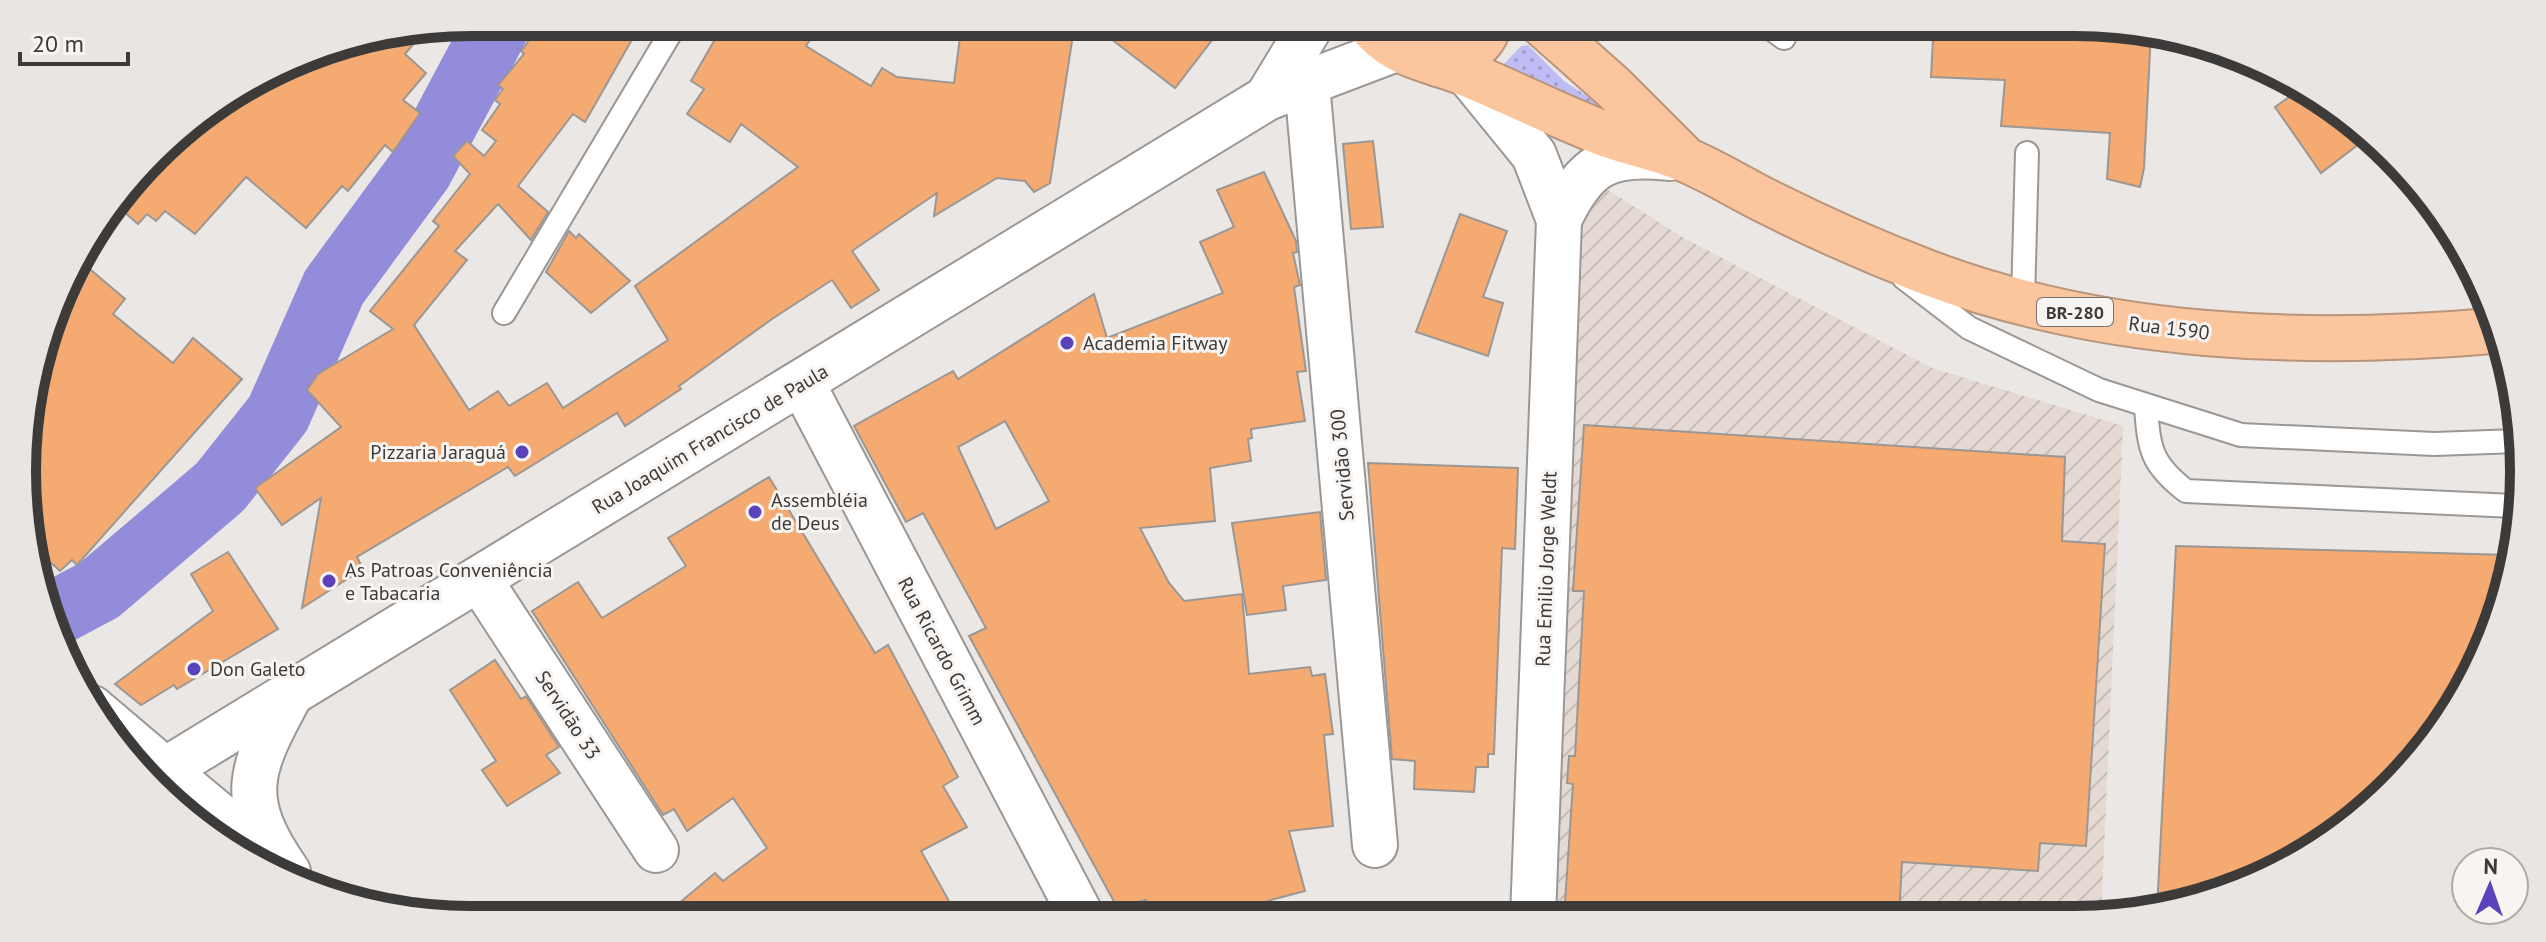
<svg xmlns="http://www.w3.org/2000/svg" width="2546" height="942" viewBox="0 0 2546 942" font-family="'PT Sans',sans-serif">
<defs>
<pattern id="industrial-furrows" width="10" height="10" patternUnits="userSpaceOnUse" patternTransform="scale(2)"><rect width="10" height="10" fill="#e5dad3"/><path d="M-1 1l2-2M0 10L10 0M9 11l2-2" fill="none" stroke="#c5bcb6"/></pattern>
<pattern id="grass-dots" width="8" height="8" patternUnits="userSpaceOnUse" patternTransform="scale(2)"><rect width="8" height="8" fill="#bfbcf5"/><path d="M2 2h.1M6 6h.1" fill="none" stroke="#9c9ac7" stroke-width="1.8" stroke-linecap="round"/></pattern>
</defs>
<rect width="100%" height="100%" fill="#ebe7e4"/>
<!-- industrial -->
<polygon fill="url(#industrial-furrows)" points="1603,187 1684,238 1932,368 2123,426 2101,916 1539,917 1566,229"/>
<!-- grass -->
<g fill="url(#grass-dots)">
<polygon points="1387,22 1467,22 1457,36 1436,45"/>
<polygon points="1528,45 1564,81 1608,110 1608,114 1502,66 1521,46"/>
</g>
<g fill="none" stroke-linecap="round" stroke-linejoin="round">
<!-- river -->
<polyline stroke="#928cda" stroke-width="66" points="54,614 99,590 220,487 278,414 334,287 420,170 499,22"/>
</g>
<!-- building -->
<g fill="#f5aa71" stroke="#9b9794" stroke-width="2" fill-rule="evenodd">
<polygon points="543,22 642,22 585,122 573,114 518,186 548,212 531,240 498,204 455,251 467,260 414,325 469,410 498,391 509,406 547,383 563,408 668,340 635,286 798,167 741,124 730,142 687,114 704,89 691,81 725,22 822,22 806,46 871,86 882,68 897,77 954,83 962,22 1075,22 1050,183 1034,192 1025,181 997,178 934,216 937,193 852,251 879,290 851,308 832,280 772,319 679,386 681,389 625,426 617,413 515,476 508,467 357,557 363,569 302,608 321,498 282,525 255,488 341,427 307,390 318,374 393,329 370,311 439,226 433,221 470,174 453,156 467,141 484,156 496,141 482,130 500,104 495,100 503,89 498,85 524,54 521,51"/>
<polygon points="1089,22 1226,22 1175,88"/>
<polygon points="1951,22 2075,22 2151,32 2144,168 2140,187 2107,179 2110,133 2001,126 2005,80 1931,77 1933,39 1950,40"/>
<polygon points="425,30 405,54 426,73 403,100 420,113 393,152 385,145 348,191 342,186 306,228 246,177 195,234 165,211 156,221 147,214 138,224 116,205 175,133 326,46"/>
<polygon points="2299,90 2349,115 2368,137 2321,173 2275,107"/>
<polygon points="1373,141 1383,227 1351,229 1343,144"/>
<path d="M1264,172L1296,241L1297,252L1293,253L1300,285L1294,287L1306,371L1297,372L1305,421L1251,429L1252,438L1248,439L1251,461L1210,468L1215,521L1140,528L1169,583L1184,601L1242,594L1249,674L1310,667L1312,676L1325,674L1333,734L1324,735L1333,826L1289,831L1305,891L1203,918H1150L1146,900L1117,907L969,636L986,628L923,513L906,522L854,426L953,371L958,379L1094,294L1107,338L1223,293L1200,242L1234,227L1217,190ZM1005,421L1049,501L996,529L958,447Z"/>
<polygon points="1460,214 1507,231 1483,297 1503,303 1488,356 1416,332"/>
<polygon points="569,231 576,238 579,234 630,281 591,313 546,272"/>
<polygon points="78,259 125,299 113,314 173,363 193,338 242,379 77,565 72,560 60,571 30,544 26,412"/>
<polygon points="1584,425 2065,457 2062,541 2105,544 2086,846 2040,843 2038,871 1902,862 1899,917 1564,917 1573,784 1567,783 1569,756 1575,756 1584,591 1573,591"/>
<polygon points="1368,463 1518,468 1515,549 1502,548 1494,754 1488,754 1488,767 1476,767 1474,792 1414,789 1415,761 1392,759"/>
<polygon points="769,477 875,653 888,645 958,777 943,786 967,827 921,851 959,919 659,920 715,873 723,881 767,848 733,798 687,831 674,809 663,815 532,611 578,582 602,618 686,566 668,538"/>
<polygon points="1320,512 1326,580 1283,586 1286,610 1247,615 1232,523"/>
<polygon points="2176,546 2511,555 2509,588 2464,696 2371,808 2273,874 2157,909"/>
<polygon points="228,552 278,629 177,689 174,685 141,705 115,684 213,611 191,574"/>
<polygon points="495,660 521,699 526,696 559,747 546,755 560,773 507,806 482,770 496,761 450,690"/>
</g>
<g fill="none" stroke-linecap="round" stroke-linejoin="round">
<defs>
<g id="lane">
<polyline points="923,22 924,23"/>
<polyline points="1762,22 1784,38"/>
<polyline points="1904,278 1969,328 2099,390 2241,435 2434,444 2518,441"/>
<polyline points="2023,300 2027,153"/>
<polyline points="504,313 677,22"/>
<path d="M2146,407C2149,449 2151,464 2186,491L2514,506"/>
</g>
<g id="street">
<polyline points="1468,74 1534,155 1559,220 1533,918"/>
<polyline points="1307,84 1375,845"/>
<path d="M1559,220C1585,164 1608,151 1669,158"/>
<polyline points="479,579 656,850"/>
<polyline points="92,708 165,770"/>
</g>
<g id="secondary">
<polyline points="1267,98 1313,22"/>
<polyline points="802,383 1083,919"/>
<polyline points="165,770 274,861"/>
<polyline points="152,778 1267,98 1396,49"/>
<path d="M288,872C236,798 250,769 290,695"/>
</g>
<g id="highway">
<path d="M1368,22C1393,57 1430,59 1467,74C1513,93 1558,116 1605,134C1632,144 1660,149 1686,160C1715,172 1743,190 1772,204C1822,229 1874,252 1926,272C2105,340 2304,347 2492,331"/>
<polyline points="1540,22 1613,87 1681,155"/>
<path d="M1438,64C1461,58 1484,48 1490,22"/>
</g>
</defs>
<!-- lane casing -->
<use href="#lane" stroke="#9b9795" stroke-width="26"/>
<!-- street casing -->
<use href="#street" stroke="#9b9795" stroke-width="48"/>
<!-- secondary casing -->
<use href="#secondary" stroke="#9b9795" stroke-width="48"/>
<!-- highway casing -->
<use href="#highway" stroke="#b8957b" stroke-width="48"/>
<!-- lane -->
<use href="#lane" stroke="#fff" stroke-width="22"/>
<!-- street -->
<use href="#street" stroke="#fff" stroke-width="44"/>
<!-- secondary -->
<use href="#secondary" stroke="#fff" stroke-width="44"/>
<!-- highway -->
<use href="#highway" stroke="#fbc59e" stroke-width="44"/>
</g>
<!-- markers -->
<g fill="#5b42bb" stroke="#f8f4f1" stroke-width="3">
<circle cx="1067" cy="343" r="8"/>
<circle cx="522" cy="452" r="8"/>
<circle cx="755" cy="512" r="8"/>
<circle cx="329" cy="581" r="8"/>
<circle cx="194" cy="669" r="8"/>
</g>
<g text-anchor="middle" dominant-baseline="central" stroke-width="6" stroke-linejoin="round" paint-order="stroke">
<!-- shield labels -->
<rect fill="#f8f4f1" stroke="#757271" stroke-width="2" x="2037" y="298" width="76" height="28" rx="6"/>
<g font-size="18" font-weight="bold" fill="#3d3b3a">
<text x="2075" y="312">BR-280</text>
</g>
<!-- street labels -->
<g font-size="20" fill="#3d3b3a" stroke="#f8f4f1">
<text transform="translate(2169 328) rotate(7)">Rua 1590</text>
<text transform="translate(710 439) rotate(-31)">Rua Joaquim Francisco de Paula</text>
<text transform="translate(1342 465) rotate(-95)">Servidão 300</text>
<text transform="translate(1546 569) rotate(-88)">Rua Emilio Jorge Weldt</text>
<text transform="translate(942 651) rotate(62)">Rua Ricardo Grimm</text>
<text transform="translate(568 715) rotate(57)">Servidão 33</text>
</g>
<!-- poi labels -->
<g font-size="20" fill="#3d3b3a" stroke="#f8f4f1" text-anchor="start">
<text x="1083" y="343">Academia Fitway</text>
<text x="506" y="452" text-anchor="end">Pizzaria Jaraguá</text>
<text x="771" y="500">Assembléia<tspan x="771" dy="23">de Deus</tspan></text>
<text x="345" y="570">As Patroas Conveniência<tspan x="345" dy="23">e Tabacaria</tspan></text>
<text x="210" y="669">Don Galeto</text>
</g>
</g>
<!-- crop -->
<path d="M0 0H2546V942H0ZM471 36H2075A435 435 0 0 1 2510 471V471A435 435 0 0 1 2075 906H471A435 435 0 0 1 36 471V471A435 435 0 0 1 471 36Z" fill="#e9e5e2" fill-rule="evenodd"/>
<path fill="none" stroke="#3d3b3a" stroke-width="10" d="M471 36H2075A435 435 0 0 1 2510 471V471A435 435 0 0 1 2075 906H471A435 435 0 0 1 36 471V471A435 435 0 0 1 471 36Z"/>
<!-- north arrow -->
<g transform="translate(2490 886) rotate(2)"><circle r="38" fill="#f8f4f1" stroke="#adaaa8" stroke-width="2"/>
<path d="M0-6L14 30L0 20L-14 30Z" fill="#5b42bb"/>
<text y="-12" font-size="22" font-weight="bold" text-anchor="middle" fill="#3d3b3a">N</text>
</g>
<!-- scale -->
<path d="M20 52v12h108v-12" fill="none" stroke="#3d3b3a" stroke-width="4"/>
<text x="32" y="52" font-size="24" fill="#3d3b3a" stroke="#f8f4f1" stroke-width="6" paint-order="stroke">20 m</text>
</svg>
